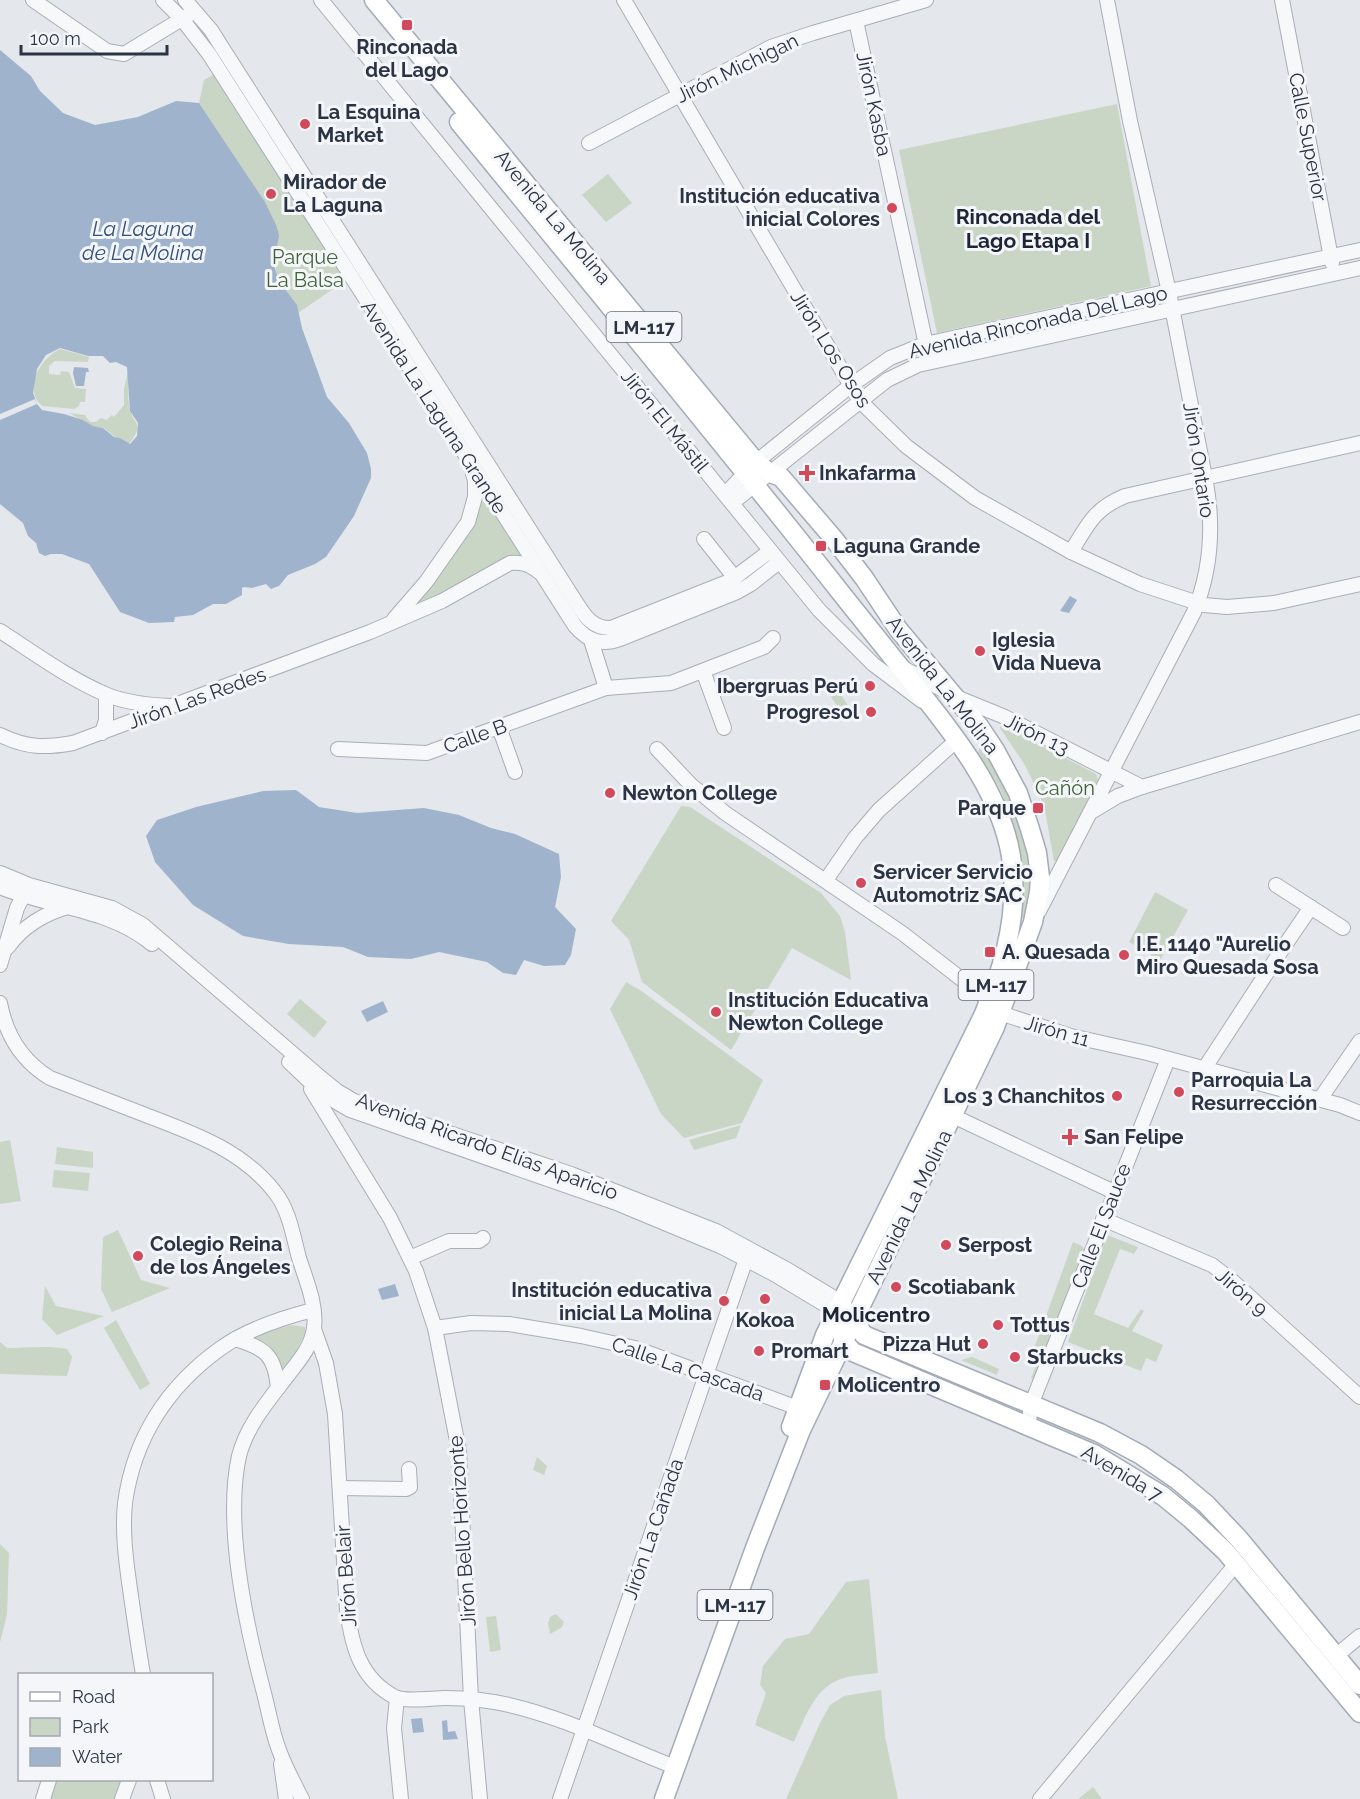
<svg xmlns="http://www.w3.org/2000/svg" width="1360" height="1799" viewBox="0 0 1360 1799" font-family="Raleway,sans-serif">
<rect width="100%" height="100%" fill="#e4e7ec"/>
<!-- green -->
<g fill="#c9d6c5">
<polygon points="194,19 208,34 282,151 279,154 191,24"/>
<polygon points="216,73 346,280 298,313 296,305 282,285 276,272 275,252 249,178 199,103 204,80"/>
<polygon points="1117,104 1151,286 937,333 899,150"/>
<polygon points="608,174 632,203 606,222 582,195"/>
<path d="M60,349L89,357L88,362L55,361L49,366V374L60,375L61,371L69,372L75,388L86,389L85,402H80L79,406L74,409L42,406C22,388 41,358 60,349Z"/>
<path d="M128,371C129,383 127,398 130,410C135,427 145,423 129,444L114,436L104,428L93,426L69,413L85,415L90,422H96L101,418L106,420L112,415L114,417L124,405V389Z"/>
<polygon points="482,493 525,560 468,583 408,612 474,526"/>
<polygon points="839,692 854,714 847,719 831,697"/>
<polygon points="1001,724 1096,774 1098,780 1057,861 1054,861 1044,805 1025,765 1000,728"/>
<path d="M980,747L999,769L1030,848L1035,884L1027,918H1021C1020,882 1016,824 1001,791C996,779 984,767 977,757Z"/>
<polygon points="681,806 690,807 821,893 840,916 845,932 851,980 792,948 731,1050 642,982 629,940 611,921"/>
<polygon points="1155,892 1188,910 1160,960 1129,942"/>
<polygon points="626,982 640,990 763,1080 742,1123 684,1138 661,1114 610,1009"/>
<polygon points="300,999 327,1022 314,1038 287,1014"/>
<polygon points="741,1125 736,1138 694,1150 689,1140"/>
<polygon points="10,1140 21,1201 0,1204 0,1142"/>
<polygon points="57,1147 93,1152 93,1168 55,1164"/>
<polygon points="54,1170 90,1173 88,1191 52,1187"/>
<polygon points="118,1230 141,1280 170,1288 112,1312 101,1289 103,1237"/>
<polygon points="1107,1235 1138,1247 1134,1254 1120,1249 1094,1314 1128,1328 1141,1309 1144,1311 1132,1331 1163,1345 1156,1362 1146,1358 1141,1371 1068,1342"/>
<polygon points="1073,1242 1082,1246 1086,1252 1038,1381 1031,1378 1039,1358 1032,1354"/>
<polygon points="45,1286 56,1306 104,1316 57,1335 42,1319"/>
<polygon points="116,1320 150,1384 140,1390 104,1328"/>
<path d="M292,1325L305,1327L306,1332L289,1365L283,1369C272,1354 277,1344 254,1339L255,1334Z"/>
<path d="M0,1342L7,1348C28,1348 47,1345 67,1349L72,1357L67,1376L0,1374Z"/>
<polygon points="867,1344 1026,1407 1025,1419 863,1351"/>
<polygon points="972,1357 999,1369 997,1375 961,1360"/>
<polygon points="537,1457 547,1466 544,1475 533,1470"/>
<polygon points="0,1544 9,1553 7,1615 0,1642"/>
<path d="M869,1579L878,1673C865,1675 848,1675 836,1681C813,1692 804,1720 794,1742L755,1725L766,1693L760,1685L763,1666L785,1639L809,1634L846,1582Z"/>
<polygon points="556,1614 564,1622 562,1627 550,1634 548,1623 550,1617"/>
<polygon points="496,1616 501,1650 490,1652 486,1617"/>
<polygon points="881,1690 885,1736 898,1799 786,1799 820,1723 830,1705 844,1696"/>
<polygon points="55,1780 124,1780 119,1799 47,1799"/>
<polygon points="1093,1787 1102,1799 1078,1799"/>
</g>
<!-- water -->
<g fill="#9fb4cc" fill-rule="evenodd">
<path d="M0,50L31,76L40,91L63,113L95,125L138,117L176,101L199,103L265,202L276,225L279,235L274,265L276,272L282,285L297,305L302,328L327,397L349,423L367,453L371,469V478L354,516L326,557L315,564L288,575L279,586L271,589L266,584L252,588L244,587L242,588V595L226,604H213L193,615L175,617L174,622L149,623L120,612L89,564L62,554H51L45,556L39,553L36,543L28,536L23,523L0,504ZM60,348L88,356H103L110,363L116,362L127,367L130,411L138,423L137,436L130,444L120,438L114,437L103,428L93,426L83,420L64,414L42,410L37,404L33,393L37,369L46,355Z"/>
<polygon points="74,367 88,368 89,372 86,372 84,386 76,386 73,373"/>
<polygon points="1070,596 1077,600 1069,613 1060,611"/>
<polygon points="296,790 319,807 357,813 424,808 459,815 491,828 515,834 559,854 561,877 555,907 576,929 571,955 565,965 544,966 524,960 516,975 503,973 487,962 439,952 411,959 368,957 343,947 289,944 243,936 193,905 155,862 146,836 157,820 196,807 263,791"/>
<polygon points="383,1001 388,1012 367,1022 361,1011"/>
<polygon points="395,1284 399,1296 382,1300 378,1289"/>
<polygon points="422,1718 424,1732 413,1733 411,1719"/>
<polygon points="447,1720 448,1732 455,1731 458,1739 443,1740 442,1721"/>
</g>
<!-- pier -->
<polygon fill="#e4e7ec" points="35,399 37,404 0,420 0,414"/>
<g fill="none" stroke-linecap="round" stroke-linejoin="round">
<defs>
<g id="minor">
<polyline points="33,0 107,51 124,54 190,14"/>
<path d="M163,0L182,19L209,54L575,626C588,641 601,646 620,639L737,592L751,584L779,562"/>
<path d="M185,0L211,30L223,49L572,596C582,611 590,629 611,628L730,581L770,551"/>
<polyline points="321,0 819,610 873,664 922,701"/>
<polyline points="624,0 860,401 906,446 975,498 1071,552 1140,584 1204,605 1227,607 1274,603 1360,584"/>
<polyline points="1282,0 1332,263"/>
<polyline points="856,21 928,354"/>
<polyline points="589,143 771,47 813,33 926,0"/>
<polyline points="725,494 756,462 850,386 890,358 925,344 1360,250"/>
<polyline points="732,503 887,380 918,365 1360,268"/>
<polyline points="704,539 735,578"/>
<path d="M1071,552C1088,524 1094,509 1125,496L1360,443"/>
<polyline points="394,619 426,582 468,522 475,497 475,481 472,470"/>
<path d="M0,631C34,653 68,678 105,694C125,703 148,705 169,706"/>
<polyline points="591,640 606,688"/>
<polyline points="905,669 956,697 1005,717 1142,787"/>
<polyline points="703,671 724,728"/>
<polyline points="499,727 515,772"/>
<polyline points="102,733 106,720 106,695"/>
<path d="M0,735C27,748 45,748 73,743L370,632L442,601L510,563C522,562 529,564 539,572"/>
<polyline points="338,749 427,753 606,688 671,683 764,647 773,638"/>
<polyline points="657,749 691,785 725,813 902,933 1009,1016 1071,1036 1147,1053 1340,1105 1360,1113"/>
<polyline points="1093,811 1118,796 1142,787 1360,722"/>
<polyline points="0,873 29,885 112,908 143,925 320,1077 337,1091 354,1101 571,1174 716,1231 788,1270 841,1302"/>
<polyline points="826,880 855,838 879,810 957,740"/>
<polyline points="1276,885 1343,928"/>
<path d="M0,887C50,908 109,908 152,944"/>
<path d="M1039,911L1194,612C1212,568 1214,523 1205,477L1169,292L1130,121L1107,0"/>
<path d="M8,947C22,927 45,913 68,907"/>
<polyline points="0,965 17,908 27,888"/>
<path d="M0,1003C6,1035 22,1061 50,1078C81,1090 112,1102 143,1114C190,1132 241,1149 274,1191C289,1209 293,1235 299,1258C306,1280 317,1305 314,1328C312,1346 298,1362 288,1375C269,1400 247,1425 239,1456C224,1526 246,1625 264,1693C269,1712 272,1732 279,1750C285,1767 294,1783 302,1799"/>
<polyline points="289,1062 323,1094 350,1110 619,1204 720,1246 774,1274 837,1312"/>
<polyline points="1204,1069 1281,951 1311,907"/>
<polyline points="311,1089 390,1218 416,1271 435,1328 459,1451 471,1699 480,1799"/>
<polyline points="1320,1099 1360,1041"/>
<polyline points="953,1116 1114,1192"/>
<polyline points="1103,1219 1212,1265 1229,1278 1360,1397"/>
<polyline points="410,1258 449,1241 479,1241 483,1238"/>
<polyline points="435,1328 471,1323 509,1324 581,1336 635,1348 806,1411"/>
<path d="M314,1329L326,1363L335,1414L347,1610C352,1646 360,1679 395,1697C406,1702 432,1698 445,1698C466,1698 488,1700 509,1705C566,1718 620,1746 675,1767"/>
<path d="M235,1339C266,1348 275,1356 278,1388"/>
<polyline points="1033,1428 1029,1421 1031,1405 1168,1059"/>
<polyline points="340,1488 406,1489 410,1487 409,1469"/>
<polyline points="1337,1655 1360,1636"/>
<path d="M143,1674C138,1646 134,1617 130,1589C126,1561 122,1531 125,1503C134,1438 168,1386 221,1348C248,1329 281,1318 313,1310"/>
<polyline points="397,1698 394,1728 401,1799"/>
<polyline points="281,1764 286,1799"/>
<polyline points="157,1780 163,1799"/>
<polyline points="43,1799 49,1780"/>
<polyline points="122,1799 129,1780"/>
<polyline points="560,1799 746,1259"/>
<polyline points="1040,1799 1236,1564"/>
</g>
<g id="major">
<polyline points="374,0 756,462 770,473 781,477 834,539 864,578 898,629 979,726 995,750 1018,793 1030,829 1037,853 1040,877 1039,892 1033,922 995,1027 801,1430 755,1548 664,1799"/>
<path d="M459,122C587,279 716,434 841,593C865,623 889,653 913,683C951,731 995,784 1009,846C1022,904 1006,963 983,1016L825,1335L791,1427"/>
<polyline points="847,1311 864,1335 1100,1433 1141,1455 1176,1479 1206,1504 1239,1539 1360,1685"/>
<polyline points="841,1331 844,1342 853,1352 1094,1454 1163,1496 1191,1519 1226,1552 1360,1713"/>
</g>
</defs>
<!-- minor casing -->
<use href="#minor" stroke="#a9aeb7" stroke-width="16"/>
<!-- major casing -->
<use href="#major" stroke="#a3abb8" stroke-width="21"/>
<!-- minor -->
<use href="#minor" stroke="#f7f8fa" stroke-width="14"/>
<!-- major -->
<use href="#major" stroke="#fff" stroke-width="18"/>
</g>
<!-- markers -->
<g fill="#d1495b" stroke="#f4f6f9" stroke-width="2">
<rect x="401" y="19" width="12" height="12" rx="3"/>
<circle cx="305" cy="124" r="6"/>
<circle cx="271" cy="194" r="6"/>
<circle cx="892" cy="208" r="6"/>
<path d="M804 464h6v6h6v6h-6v6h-6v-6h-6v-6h6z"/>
<rect x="815" y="540" width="12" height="12" rx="3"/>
<circle cx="980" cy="651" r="6"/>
<circle cx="870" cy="686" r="6"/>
<circle cx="871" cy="712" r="6"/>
<circle cx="610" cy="793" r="6"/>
<rect x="1032" y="802" width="12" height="12" rx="3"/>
<circle cx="861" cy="883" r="6"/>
<rect x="984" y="946" width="12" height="12" rx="3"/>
<circle cx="1124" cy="955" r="6"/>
<circle cx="716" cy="1012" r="6"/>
<circle cx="1179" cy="1092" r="6"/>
<circle cx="1117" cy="1096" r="6"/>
<path d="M1067 1128h6v6h6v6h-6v6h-6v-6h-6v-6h6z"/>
<circle cx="946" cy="1245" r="6"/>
<circle cx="138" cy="1256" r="6"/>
<circle cx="896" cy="1287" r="6"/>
<circle cx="765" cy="1299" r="6"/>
<circle cx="724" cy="1301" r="6"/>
<circle cx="998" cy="1325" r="6"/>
<circle cx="983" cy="1344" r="6"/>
<circle cx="759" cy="1351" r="6"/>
<circle cx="1015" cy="1357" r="6"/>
<rect x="819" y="1379" width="12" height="12" rx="3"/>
</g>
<g text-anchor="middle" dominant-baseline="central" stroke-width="6" stroke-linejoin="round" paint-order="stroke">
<!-- shield labels -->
<g fill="#f4f6f9" stroke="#676e7b" stroke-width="1.5">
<rect x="606.5" y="312" width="75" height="30" rx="4.5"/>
<rect x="958.5" y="970" width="75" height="30" rx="4.5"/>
<rect x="697.5" y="1590" width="75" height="30" rx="4.5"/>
</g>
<g font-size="18" font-weight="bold" fill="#2b3445">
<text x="644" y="327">LM-117</text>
<text x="996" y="985">LM-117</text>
<text x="735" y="1605">LM-117</text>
</g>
<!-- poi labels -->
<g font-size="20" font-weight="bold" fill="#2b3445" stroke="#f4f6f9" text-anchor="start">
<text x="407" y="47" text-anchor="middle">Rinconada<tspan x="407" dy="23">del Lago</tspan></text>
<text x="317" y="112">La Esquina<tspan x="317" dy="23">Market</tspan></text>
<text x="283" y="182">Mirador de<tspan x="283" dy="23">La Laguna</tspan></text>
<text x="880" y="196" text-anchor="end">Institución educativa<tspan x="880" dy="23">inicial Colores</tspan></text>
<text x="819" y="473">Inkafarma</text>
<text x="833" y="546">Laguna Grande</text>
<text x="992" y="640">Iglesia<tspan x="992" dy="23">Vida Nueva</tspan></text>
<text x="858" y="686" text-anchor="end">Ibergruas Perú</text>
<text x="859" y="712" text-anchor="end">Progresol</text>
<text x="622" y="793">Newton College</text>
<text x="1026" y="808" text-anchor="end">Parque</text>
<text x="873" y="872">Servicer Servicio<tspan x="873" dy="23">Automotriz SAC</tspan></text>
<text x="1136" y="944">I.E. 1140 "Aurelio<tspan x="1136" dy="23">Miro Quesada Sosa</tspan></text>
<text x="1002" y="952">A. Quesada</text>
<text x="728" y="1000">Institución Educativa<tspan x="728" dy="23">Newton College</tspan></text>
<text x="1191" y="1080">Parroquia La<tspan x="1191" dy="23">Resurrección</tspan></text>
<text x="1105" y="1096" text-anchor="end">Los 3 Chanchitos</text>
<text x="1084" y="1137">San Felipe</text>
<text x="150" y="1244">Colegio Reina<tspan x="150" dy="23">de los Ángeles</tspan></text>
<text x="958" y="1245">Serpost</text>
<text x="908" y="1287">Scotiabank</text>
<text x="712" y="1290" text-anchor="end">Institución educativa<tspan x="712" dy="23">inicial La Molina</tspan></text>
<text x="765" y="1320" text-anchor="middle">Kokoa</text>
<text x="1010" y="1325">Tottus</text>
<text x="971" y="1344" text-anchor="end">Pizza Hut</text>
<text x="771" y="1351">Promart</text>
<text x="1027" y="1357">Starbucks</text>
<text x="837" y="1385">Molicentro</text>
</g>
<!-- street labels -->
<g font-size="20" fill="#2b3445" stroke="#f4f6f9">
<text transform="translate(737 68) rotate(-26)">Jirón Michigan</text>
<text transform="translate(874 104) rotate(78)">Jirón Kasba</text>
<text transform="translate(1308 137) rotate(79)">Calle Superior</text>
<text transform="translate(553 217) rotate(50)">Avenida La Molina</text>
<text transform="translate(1038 322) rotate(-13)">Avenida Rinconada Del Lago</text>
<text transform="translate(831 349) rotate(58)">Jirón Los Osos</text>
<text transform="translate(434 407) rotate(57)">Avenida La Laguna Grande</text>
<text transform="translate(665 421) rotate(51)">Jirón El Mástil</text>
<text transform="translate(1199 460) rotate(81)">Jirón Ontario</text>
<text transform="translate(943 685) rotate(52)">Avenida La Molina</text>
<text transform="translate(197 698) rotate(-20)">Jirón Las Redes</text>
<text transform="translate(1037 734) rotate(26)">Jirón 13</text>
<text transform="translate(475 736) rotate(-20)">Calle B</text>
<text transform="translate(1057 1031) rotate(16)">Jirón 11</text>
<text transform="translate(487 1146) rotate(20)">Avenida Ricardo Elías Aparicio</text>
<text transform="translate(909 1207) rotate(-64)">Avenida La Molina</text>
<text transform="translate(1101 1226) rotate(-69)">Calle El Sauce</text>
<text transform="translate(1242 1292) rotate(41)">Jirón 9</text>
<text transform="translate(688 1369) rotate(19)">Calle La Cascada</text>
<text transform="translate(1122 1473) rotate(31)">Avenida 7</text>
<text transform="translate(653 1529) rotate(-71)">Jirón La Cañada</text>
<text transform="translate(462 1531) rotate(-94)">Jirón Bello Horizonte</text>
<text transform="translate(346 1576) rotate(-94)">Jirón Belair</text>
</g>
<!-- park labels -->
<g font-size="20" fill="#3f6138" stroke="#f4f6f9">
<text x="305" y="257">Parque<tspan x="305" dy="23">La Balsa</tspan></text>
<text x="1065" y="788">Cañón</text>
</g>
<!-- neighbourhood labels -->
<g font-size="21" font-weight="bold" fill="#1d2536" stroke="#f4f6f9">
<text x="1028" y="216">Rinconada del<tspan x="1028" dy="24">Lago Etapa I</tspan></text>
<text x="876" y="1314">Molicentro</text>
</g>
<!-- water labels -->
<g font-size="21" font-style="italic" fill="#34527a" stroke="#f4f6f9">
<text x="143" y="228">La Laguna<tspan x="143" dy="24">de La Molina</tspan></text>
</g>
</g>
<!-- legend -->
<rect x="18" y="1673" width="195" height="108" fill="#f4f6f9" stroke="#a4a8b1" stroke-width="1.5"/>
<rect x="30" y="1692" width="30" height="9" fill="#ffffff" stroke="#a4a8b1" stroke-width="1.5"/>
<text x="72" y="1703" font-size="18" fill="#2b3445">Road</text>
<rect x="30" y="1718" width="30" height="18" fill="#c9d6c5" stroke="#a4a8b1" stroke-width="1.5"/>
<text x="72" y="1733" font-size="18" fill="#2b3445">Park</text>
<rect x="30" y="1748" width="30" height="18" fill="#9fb4cc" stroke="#a4a8b1" stroke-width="1.5"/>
<text x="72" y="1763" font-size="18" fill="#2b3445">Water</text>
<!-- scale -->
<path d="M21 45v9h146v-9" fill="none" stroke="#2b3445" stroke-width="3"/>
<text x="30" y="45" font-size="18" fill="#2b3445" stroke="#f4f6f9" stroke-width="4.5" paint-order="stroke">100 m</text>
</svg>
